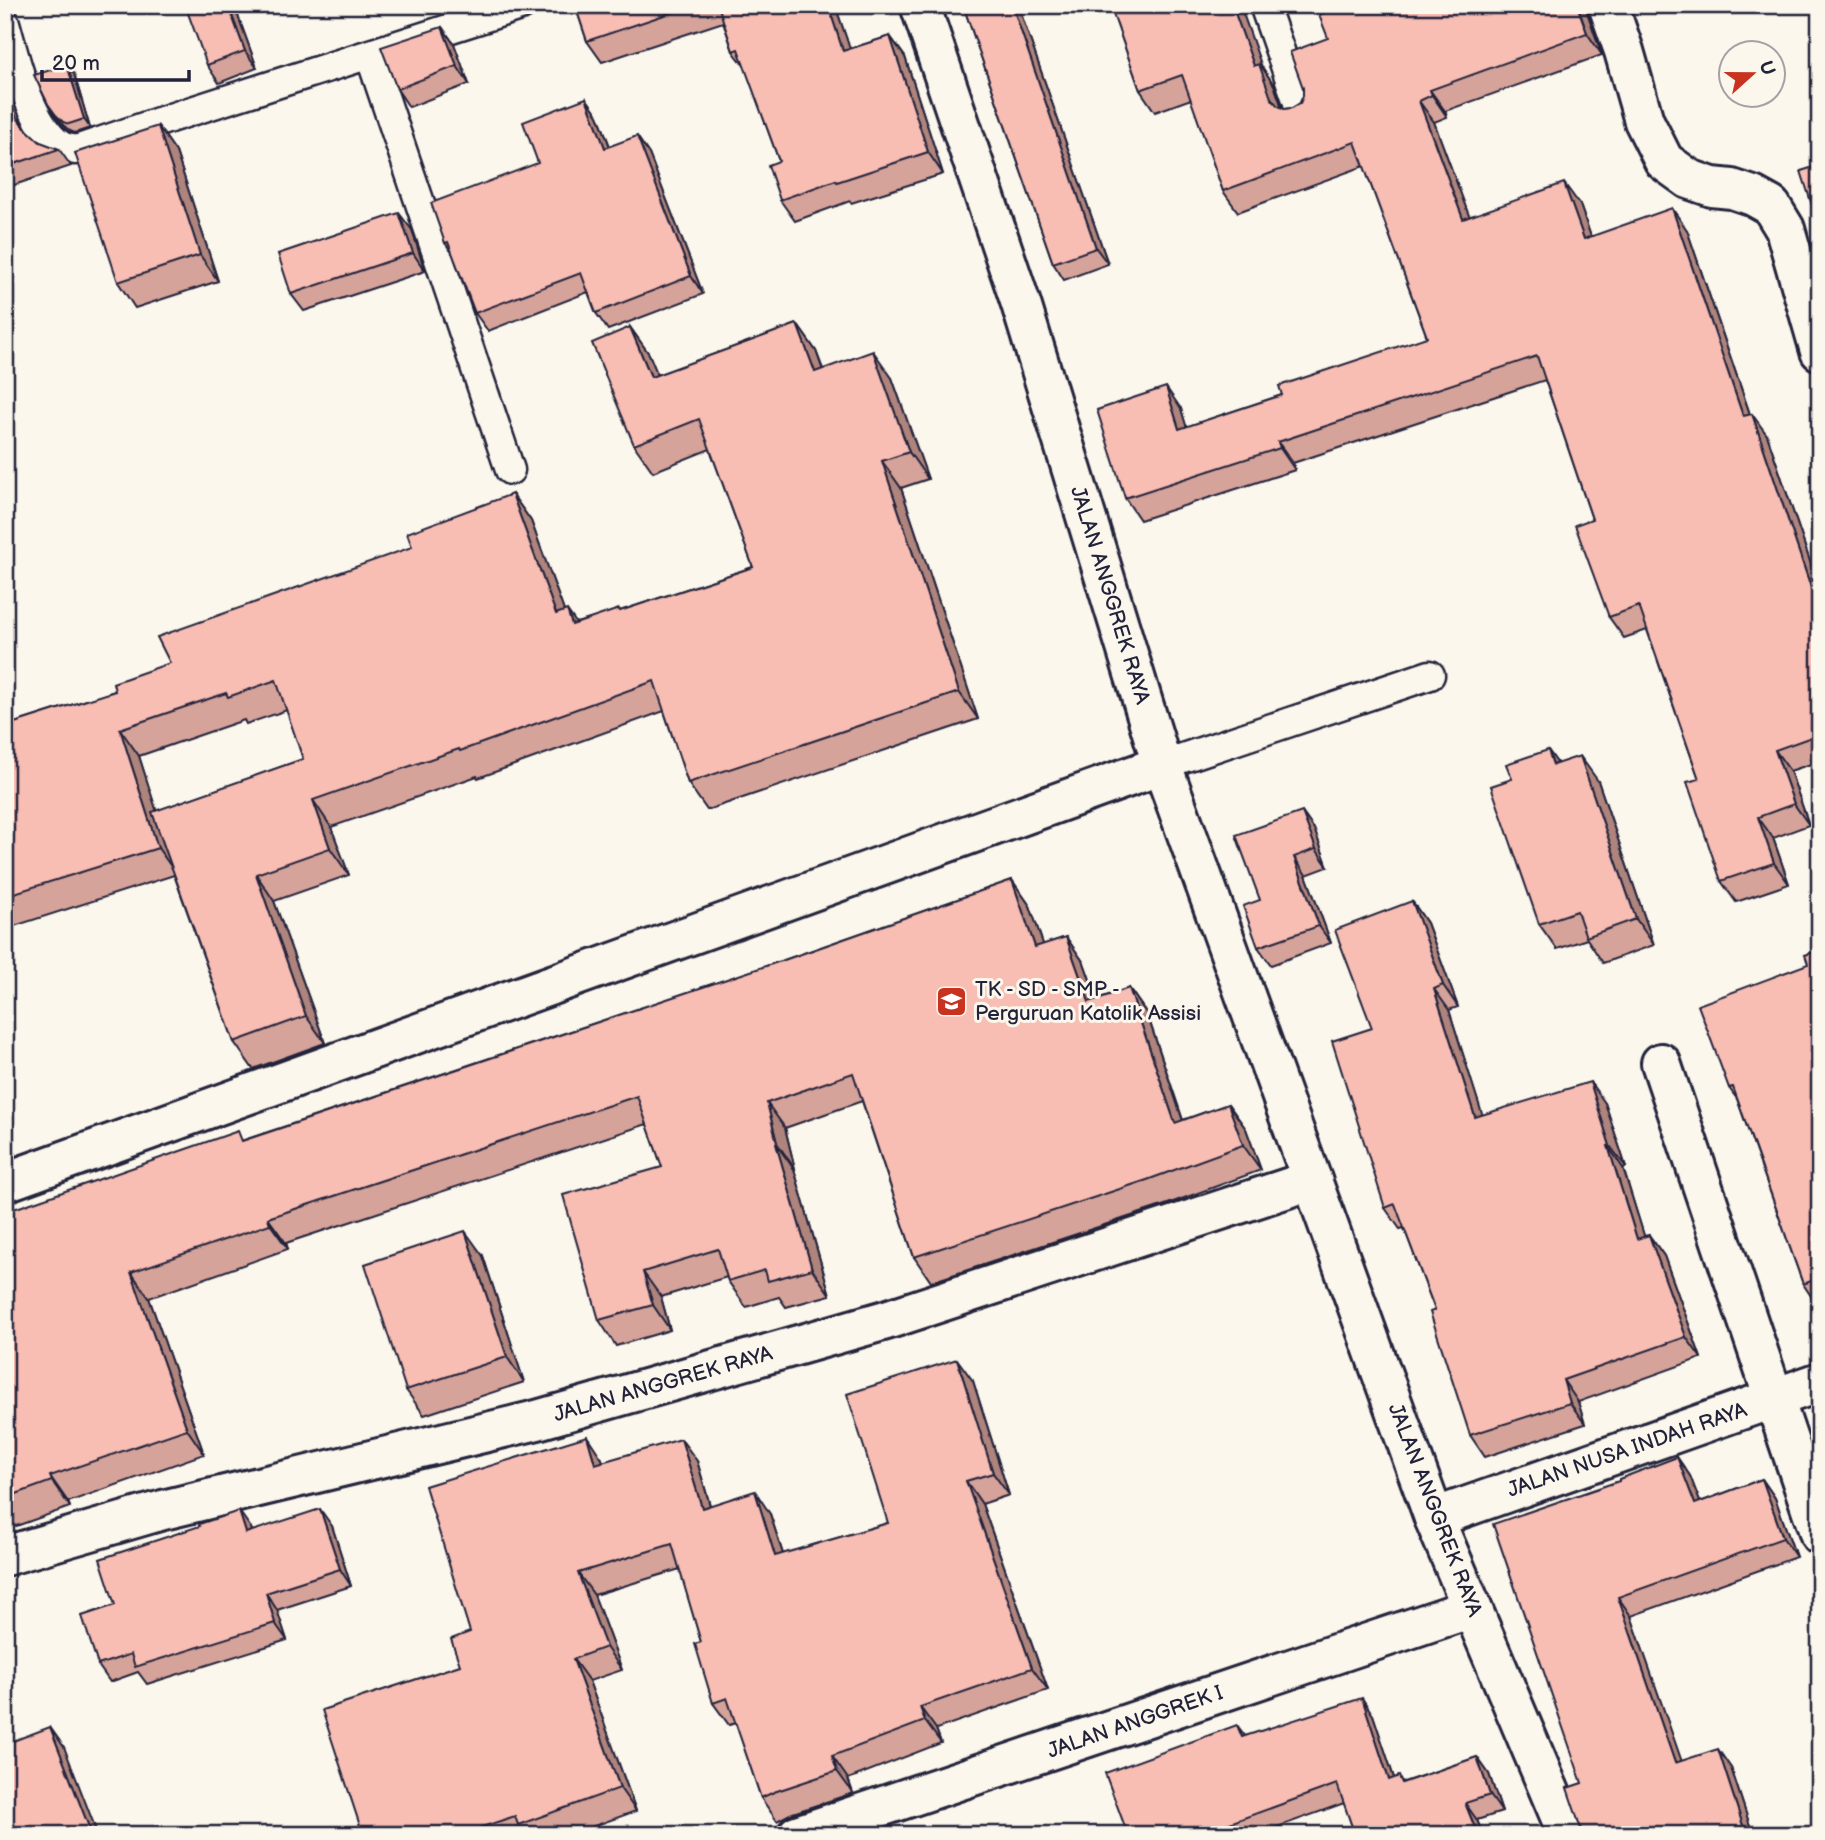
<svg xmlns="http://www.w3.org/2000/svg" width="1825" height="1840" viewBox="0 0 1825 1840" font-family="'Balsamiq Sans',sans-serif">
<rect width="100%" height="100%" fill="#fbf7ec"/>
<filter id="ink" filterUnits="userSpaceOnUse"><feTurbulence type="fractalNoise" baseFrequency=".0143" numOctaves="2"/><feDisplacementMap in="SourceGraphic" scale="14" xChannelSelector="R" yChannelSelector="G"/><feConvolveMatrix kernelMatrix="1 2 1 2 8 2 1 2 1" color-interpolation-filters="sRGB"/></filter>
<g filter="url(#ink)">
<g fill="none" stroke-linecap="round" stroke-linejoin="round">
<defs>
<g id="lane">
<polyline points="1264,5 1302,114"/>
<path d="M5,23C15,58 29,123 60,145C65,148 71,149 76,150L173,117L523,5"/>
<polyline points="370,55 510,470"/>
<polyline points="1162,765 1430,675"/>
</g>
<g id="street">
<polyline points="920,5 1021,304 1162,765 1434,1518 1568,1835"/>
<polyline points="1608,5 1624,51 1644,121 1664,161 1689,179 1712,187 1732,189 1753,196 1771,206 1785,229 1820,351"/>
<polyline points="1661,1063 1820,1535"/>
<polyline points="5,1182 1162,765"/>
<polyline points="1434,1518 1820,1382"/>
<polyline points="5,1556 163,1510 537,1420 886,1320 1312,1180"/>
<polyline points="797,1835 1472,1608"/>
</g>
</defs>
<!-- lane casing -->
<use href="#lane" stroke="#22223b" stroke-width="33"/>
<!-- street casing -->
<use href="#street" stroke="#22223b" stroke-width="44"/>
<!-- lane -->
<use href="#lane" stroke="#fbf7ec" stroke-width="28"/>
<!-- street -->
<use href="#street" stroke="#fbf7ec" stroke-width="38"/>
</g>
<!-- wall -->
<g fill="#d5a39a" stroke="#22223b" stroke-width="2" fill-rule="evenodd">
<polygon points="234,5 257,68 219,83 207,65"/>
<polygon points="575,5 835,5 850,49 890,36 905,57 943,174 851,203 850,201 795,221 780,200 779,161 745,67 733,51 723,22 602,62 587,41"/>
<polygon points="963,5 1018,5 1108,264 1064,280 1053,263"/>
<polygon points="1110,5 1262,67 1274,85 1282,108 1284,109 1292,108 1300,103 1328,38 1330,11 1328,5 1587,5 1587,12 1602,55 1445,111 1447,117 1434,122 1469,216 1580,205 1591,237 1687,230 1750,414 1767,435 1820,591 1820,761 1790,771 1809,825 1773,838 1789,884 1736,902 1721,881 1699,779 1647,630 1624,638 1609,617 1592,519 1545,380 1293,463 1295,470 1140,520 1125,498 1181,409 1186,427 1282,395 1427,337 1364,166 1238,212 1223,191 1191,99 1155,112 1140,90"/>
<polygon points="442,27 454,44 469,84 409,107 397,89"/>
<polygon points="67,65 74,74 90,128 75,133 70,131 62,124 54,113"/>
<polygon points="5,89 9,93 24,128 40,142 59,149 71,166 5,188"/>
<polygon points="586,98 598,115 610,146 649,154 703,294 608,330 596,313 588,292 488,331 475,313 453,254 445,243 538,163"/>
<polygon points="158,126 176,152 218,281 135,308 118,282"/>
<polygon points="412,230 425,271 304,311 291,294"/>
<path d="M797,324L816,351L823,369L892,378L928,479L901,488L978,719L707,810L688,783L664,711L478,778L477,776L331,827L349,875L274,901L325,1043L253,1069L234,1042L174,875L5,929V726L115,691L170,663L412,547L512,494L531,521L564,611L576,623L620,611L753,567L710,449L653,472L634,445L630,327L649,354L657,375ZM287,710L303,759L156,811L139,756L244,720L246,724Z"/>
<polygon points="1548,750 1557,764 1598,781 1654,945 1603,963 1587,939 1557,949 1539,924 1512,779"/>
<polygon points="1314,829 1328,867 1306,875 1331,943 1271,965 1258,947 1260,900"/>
<polygon points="1012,880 1030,906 1043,945 1066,937 1084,963 1097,999 1129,988 1147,1014 1183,1120 1228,1104 1246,1129 1261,1170 1165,1205 931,1282 914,1257 862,1101 785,1128 795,1169 794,1169 830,1295 786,1307 779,1297 746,1307 728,1281 727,1277 661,1297 670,1330 616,1346 599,1320 662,1167 647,1124 286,1243 288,1249 149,1298 204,1454 68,1502 70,1507 5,1530 5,1212 244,1140 784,960"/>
<polygon points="1412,901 1427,923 1458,1007 1449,1010 1482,1115 1605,1103 1626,1167 1623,1168 1644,1236 1649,1235 1664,1256 1701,1358 1578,1402 1585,1424 1485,1457 1470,1435 1435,1310 1404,1228 1400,1229 1385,1208 1372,1028"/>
<polygon points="1820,950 1820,1307 1819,1308 1803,1284 1737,1099 1729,1088 1808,964"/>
<polygon points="483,1256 524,1382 424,1415 406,1390"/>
<polygon points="973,1381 1009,1495 982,1504 1048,1690 936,1729 941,1743 848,1779 853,1793 790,1814 777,1821 761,1798 736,1723 729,1725 713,1703 701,1642 680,1569 594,1595 622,1670 589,1681 636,1811 569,1835 363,1835 460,1665 470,1632 602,1459 603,1462 697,1461 710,1505 770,1514 783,1554 888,1523"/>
<polygon points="1677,1457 1690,1476 1700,1502 1762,1479 1775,1498 1796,1557 1631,1616 1681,1761 1731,1768 1753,1835 1583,1835 1582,1783 1619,1481"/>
<polygon points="332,1526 351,1586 277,1610 287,1640 147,1684 138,1672 110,1682 98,1665 115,1605 251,1528 252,1531"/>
<polygon points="1373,1715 1394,1778 1404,1782 1477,1757 1489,1774 1502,1812 1477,1820 1483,1835 1355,1835 1344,1803 1255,1835 1128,1835 1245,1736"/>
</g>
<!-- shaded-wall -->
<g fill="#ae847d" stroke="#22223b" stroke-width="2">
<polygon points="228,5 234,5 257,68 245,51"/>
<polygon points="828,5 835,5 858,72 843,51"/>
<polygon points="1012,5 1018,5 1108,264 1096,248"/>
<polygon points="1232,5 1240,5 1262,67 1274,85 1286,119 1271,98 1254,66"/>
<polygon points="1577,5 1587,5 1587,12 1602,55 1587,33"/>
<polygon points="442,27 454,44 469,84 457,66"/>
<polygon points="890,36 905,57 943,174 928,152"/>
<polygon points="67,65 74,74 90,128 84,119"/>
<polygon points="5,89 9,93 25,129 13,112 5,95"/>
<polygon points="1430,90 1445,111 1447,117 1432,95"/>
<polygon points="586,98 598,115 617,166 605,148"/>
<polygon points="1419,101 1434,122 1478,240 1463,219"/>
<polygon points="158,126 176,152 218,281 200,255"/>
<polygon points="637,136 649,154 703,294 691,276"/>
<polygon points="1564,183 1580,205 1599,260 1584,239"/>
<polygon points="1672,208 1687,230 1758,438 1743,416"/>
<polygon points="399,213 412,230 425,271 413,253"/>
<polygon points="797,324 816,351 833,399 815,372"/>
<polygon points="630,327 649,354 670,404 651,377"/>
<polygon points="873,351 892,378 928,479 909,452"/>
<polygon points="1166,387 1181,409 1194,451 1179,429"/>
<polygon points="1752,414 1767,435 1820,591 1820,614"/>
<polygon points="1278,442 1293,463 1295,470 1280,448"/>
<polygon points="882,461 901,488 978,719 959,692"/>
<polygon points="512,494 531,521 575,641 556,614"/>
<polygon points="567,610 586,637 572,625"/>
<polygon points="120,729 139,756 177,875 158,848"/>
<polygon points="1548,750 1566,775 1553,765"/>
<polygon points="1775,750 1790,771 1809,825 1794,804"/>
<polygon points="1580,756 1598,781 1654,945 1636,919"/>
<polygon points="313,800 331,827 349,875 330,848"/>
<polygon points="1302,812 1314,829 1328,867 1316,849"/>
<polygon points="1758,817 1773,838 1789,884 1774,863"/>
<polygon points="1294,857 1306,875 1331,943 1319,926"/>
<polygon points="256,874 274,901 325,1043 306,1016"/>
<polygon points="1012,880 1030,906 1053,973 1035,947"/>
<polygon points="1412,901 1427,923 1458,1007 1443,985"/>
<polygon points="1066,937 1084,963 1107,1027 1089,1002"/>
<polygon points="1129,988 1147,1014 1192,1148 1175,1123"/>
<polygon points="1434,989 1449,1010 1490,1139 1475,1117"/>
<polygon points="1590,1082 1605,1103 1626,1167 1610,1146"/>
<polygon points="767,1103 785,1128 795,1169 777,1143"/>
<polygon points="1228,1104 1246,1129 1261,1170 1243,1145"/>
<polygon points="776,1144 794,1169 830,1295 812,1269"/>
<polygon points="1608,1146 1623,1168 1652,1261 1637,1239"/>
<polygon points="268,1218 286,1243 288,1249 270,1224"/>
<polygon points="465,1231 483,1256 524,1382 507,1357"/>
<polygon points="1649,1235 1664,1256 1701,1358 1686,1337"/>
<polygon points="131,1272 149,1298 204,1454 187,1429"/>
<polygon points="643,1272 661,1297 670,1330 653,1305"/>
<polygon points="957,1359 973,1381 1009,1495 993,1473"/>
<polygon points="1563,1380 1578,1402 1585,1424 1570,1403"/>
<polygon points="587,1436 602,1459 611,1487 595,1464"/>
<polygon points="681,1439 697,1461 717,1530 702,1508"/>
<polygon points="1677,1457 1690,1476 1708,1523 1695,1504"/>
<polygon points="50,1476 68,1502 70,1507 52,1481"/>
<polygon points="1762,1479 1775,1498 1796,1557 1783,1538"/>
<polygon points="966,1481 982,1504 1048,1690 1032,1668"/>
<polygon points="755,1491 770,1514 791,1579 775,1556"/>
<polygon points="320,1509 332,1526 351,1586 340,1569"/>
<polygon points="239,1511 251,1528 258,1550 246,1533"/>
<polygon points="578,1573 594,1595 622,1670 606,1647"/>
<polygon points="266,1593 277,1610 287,1640 275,1623"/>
<polygon points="1618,1597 1631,1616 1689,1782 1675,1763"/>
<polygon points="573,1659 589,1681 636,1811 620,1788"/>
<polygon points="1362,1698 1373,1715 1400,1796 1389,1780"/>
<polygon points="920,1707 936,1729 941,1743 925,1721"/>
<polygon points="1237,1725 1249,1741 1242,1737"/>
<polygon points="50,1727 64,1747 98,1835 92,1835"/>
<polygon points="1718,1749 1731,1768 1753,1835 1746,1835"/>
<polygon points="832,1756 848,1779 853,1793 837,1771"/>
<polygon points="1477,1757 1489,1774 1502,1812 1490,1795"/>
<polygon points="1465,1803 1477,1820 1483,1835 1478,1835"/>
</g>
<!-- building -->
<g fill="#f8bdb3" stroke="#22223b" stroke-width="2">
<polygon points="185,5 228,5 245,51 207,65"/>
<polygon points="575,5 694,5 587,41"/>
<polygon points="718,5 828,5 843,51 890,36 928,152 837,182 836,180 780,200 768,165 779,161 738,49 733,51"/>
<polygon points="963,5 1012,5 1096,248 1053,263"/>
<polygon points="1110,5 1232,5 1254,66 1259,64 1271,98 1277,105 1284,109 1292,108 1300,103 1303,96 1303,88 1290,52 1328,38 1319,15 1330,11 1328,5 1577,5 1587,33 1430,90 1432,95 1419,101 1463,219 1564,183 1584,239 1672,208 1743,416 1752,414 1820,614 1820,734 1775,750 1794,804 1758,817 1774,863 1721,881 1687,782 1699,779 1639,606 1609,617 1575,525 1592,519 1537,356 1278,442 1280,448 1125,498 1097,410 1166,387 1179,429 1282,395 1279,386 1427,337 1355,142 1223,191 1182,75 1140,90"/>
<polygon points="442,27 457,66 397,89 381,47"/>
<polygon points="67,65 84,119 69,124 63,122 56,115 48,104 34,75"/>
<polygon points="5,95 13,112 24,127 40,142 59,149 5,167"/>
<polygon points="586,98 605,148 637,136 691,276 596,313 581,273 475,313 448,242 445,243 431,203 538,163 523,122"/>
<polygon points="158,126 200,255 118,282 75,153"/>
<polygon points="1820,165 1820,230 1801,171"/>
<polygon points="399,213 413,253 291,294 278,254"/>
<polygon points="797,324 815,372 873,351 909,452 882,461 959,692 688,783 654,681 460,751 459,749 313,800 330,848 256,874 306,1016 234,1042 152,812 303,759 276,680 228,697 226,693 120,729 158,848 5,896 5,726 115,691 113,683 170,663 157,637 412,547 407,533 512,494 556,614 567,610 572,625 619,609 620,611 753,567 699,419 634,445 592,343 630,327 651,377"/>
<polygon points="1548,750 1553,765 1580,756 1636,919 1586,937 1577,911 1539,924 1491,786 1512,779 1506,764"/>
<polygon points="1302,812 1316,849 1294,857 1319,926 1258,947 1243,906 1260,900 1236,835"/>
<polygon points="1012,880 1035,947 1066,937 1089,1002 1129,988 1175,1123 1228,1104 1243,1145 1147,1180 914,1257 853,1073 767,1103 777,1143 776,1144 812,1269 768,1281 765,1270 728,1281 718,1249 643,1272 653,1305 599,1320 563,1195 662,1167 637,1096 268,1218 270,1224 131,1272 187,1429 50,1476 52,1481 5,1498 5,1212 238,1131 242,1141 784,960"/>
<polygon points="1412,901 1443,985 1434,989 1475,1117 1590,1082 1610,1146 1608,1146 1637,1239 1649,1235 1686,1337 1563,1380 1570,1403 1470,1435 1430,1312 1435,1310 1395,1204 1385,1208 1332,1041 1372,1028 1335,930"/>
<polygon points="1820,950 1820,1278 1803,1284 1733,1087 1729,1088 1698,1005 1808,964 1805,955"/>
<polygon points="465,1231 507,1357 406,1390 365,1264"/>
<polygon points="957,1359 993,1473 966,1481 1032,1668 920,1707 925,1721 832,1756 837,1771 774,1792 761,1798 727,1698 713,1703 695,1644 701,1642 672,1544 578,1573 606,1647 573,1659 620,1788 518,1825 515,1816 458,1835 363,1835 322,1710 460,1665 451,1639 470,1632 425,1486 587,1436 595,1464 681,1439 702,1508 755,1491 775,1556 888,1523 847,1394"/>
<polygon points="1677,1457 1695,1504 1762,1479 1783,1538 1618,1597 1675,1763 1718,1749 1746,1835 1583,1835 1567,1788 1582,1783 1493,1524 1619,1481 1619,1479"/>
<polygon points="320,1509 340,1569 266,1593 275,1623 135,1667 131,1654 98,1665 82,1616 115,1605 100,1559 200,1526 199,1524 239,1511 246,1533"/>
<polygon points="1362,1698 1389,1780 1399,1776 1402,1783 1477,1757 1490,1795 1465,1803 1478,1835 1355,1835 1337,1784 1197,1835 1128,1835 1105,1773 1237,1725 1242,1737"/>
<polygon points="50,1727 92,1835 5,1835 5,1744"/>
</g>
</g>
<!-- icons -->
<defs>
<symbol id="school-square" viewBox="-11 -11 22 22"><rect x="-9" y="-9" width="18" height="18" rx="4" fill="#c8321e" stroke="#fbf7ec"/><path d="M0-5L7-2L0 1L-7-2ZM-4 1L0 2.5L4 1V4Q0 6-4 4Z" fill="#fff"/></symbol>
</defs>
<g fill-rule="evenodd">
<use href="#school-square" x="934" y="984" width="35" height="35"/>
</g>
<g text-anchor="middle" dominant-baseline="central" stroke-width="6" stroke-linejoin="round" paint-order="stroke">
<!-- street labels -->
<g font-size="21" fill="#22223b" stroke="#fbf7ec">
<text transform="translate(1110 595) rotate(73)">JALAN ANGGREK RAYA</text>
<text transform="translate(663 1384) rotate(-16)">JALAN ANGGREK RAYA</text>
<text transform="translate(1627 1450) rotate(-19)">JALAN NUSA INDAH RAYA</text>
<text transform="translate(1435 1510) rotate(69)">JALAN ANGGREK RAYA</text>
<text transform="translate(1135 1722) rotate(-19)">JALAN ANGGREK I</text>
</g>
<!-- poi labels -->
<g font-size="21" fill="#22223b" stroke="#fbf7ec" text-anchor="start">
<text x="975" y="989">TK - SD - SMP -<tspan x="975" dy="24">Perguruan Katolik Assisi</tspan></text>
</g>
</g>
<!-- margin -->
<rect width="1825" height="1840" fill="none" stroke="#fbf7ec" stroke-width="28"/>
<rect x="14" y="14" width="1797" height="1812" fill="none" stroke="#22223b" stroke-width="2.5" filter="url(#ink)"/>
<!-- north arrow -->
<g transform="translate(1752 74) rotate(69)"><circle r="33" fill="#fbf7ec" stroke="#a4a2a5" stroke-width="2"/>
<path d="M0-5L12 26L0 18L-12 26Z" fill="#c8321e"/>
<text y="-10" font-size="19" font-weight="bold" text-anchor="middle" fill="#22223b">U</text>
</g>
<!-- scale -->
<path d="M42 70v10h147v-10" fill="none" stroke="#22223b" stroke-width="3.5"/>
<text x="52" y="70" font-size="21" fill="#22223b" stroke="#fbf7ec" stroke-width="5" paint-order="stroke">20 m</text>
</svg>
